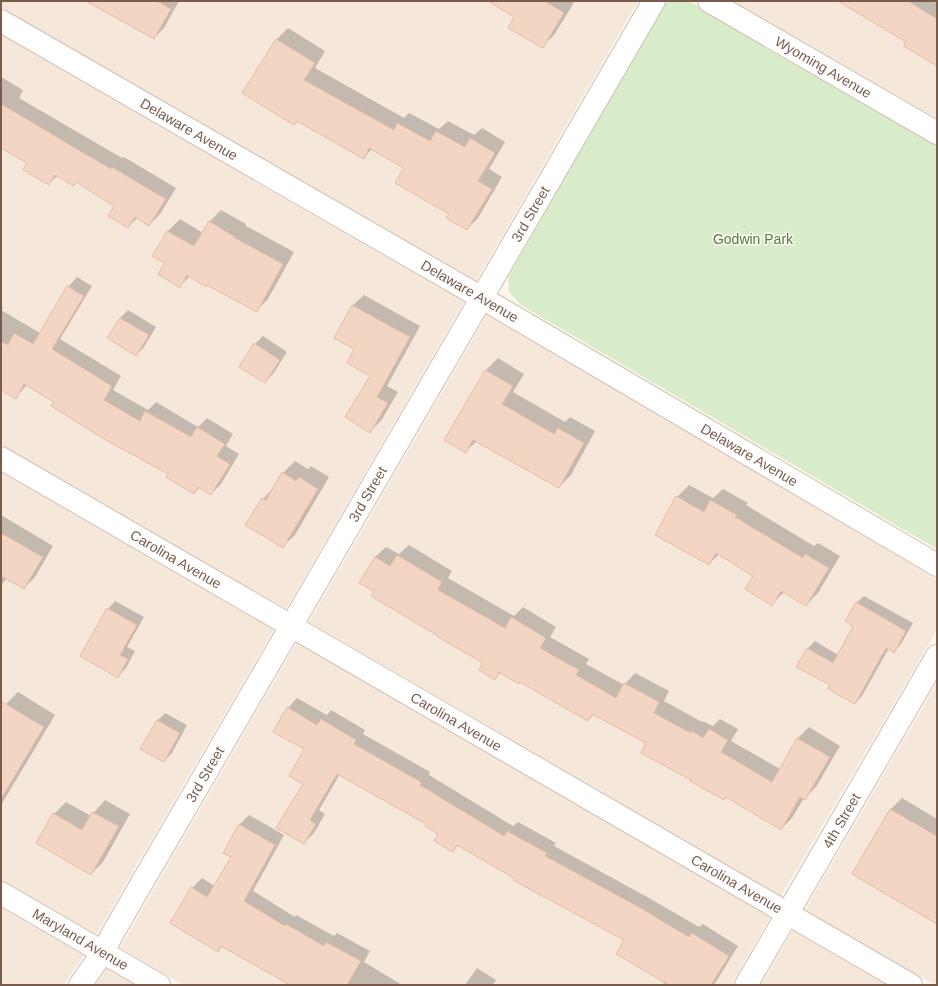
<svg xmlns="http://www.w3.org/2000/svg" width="938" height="986" viewBox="0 0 938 986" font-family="Arial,sans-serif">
<rect width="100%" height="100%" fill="#fdf6ec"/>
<!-- residential -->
<g fill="#f5e8da">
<polygon points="2,1 638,1 476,281 1,8"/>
<polygon points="733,1 937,1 937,119"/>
<polygon points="1,35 464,302 286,609 1,445"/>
<polygon points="487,315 937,579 937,630 781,896 309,622"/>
<polygon points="1,472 274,629 96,935 1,880"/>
<polygon points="297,642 770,917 731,985 183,985 120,948"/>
<polygon points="937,683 937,985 935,985 805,910"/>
<polygon points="1,907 84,955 72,972 64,985 1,985"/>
<polygon points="793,930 888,985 761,985"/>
<polygon points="107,968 107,969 136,985 95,985"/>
</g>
<!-- green -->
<polygon fill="#d8ecc9" points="666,1 689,1 937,144 937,549 521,305 509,292 508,277"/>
<!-- shadow -->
<g fill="#0003">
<polygon points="96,1 179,1 164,28 154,38"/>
<polygon points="492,1 575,1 554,35 542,47 516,16"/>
<polygon points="840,1 933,1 937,4 937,64 908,42"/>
<polygon points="288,28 325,51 315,68 404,118 409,113 439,129 448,121 474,135 482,128 505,142 489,169 502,177 478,218 467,229 405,167 372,149 363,158 298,121 294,124 244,93 277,39"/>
<polygon points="1,77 23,90 19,98 122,158 124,157 176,188 160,214 149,225 137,218 128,227 115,205 77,181 58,175 49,184 29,163 1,147"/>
<polygon points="221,210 246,224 246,226 294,252 268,299 256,311 190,276 180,286 166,263 154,255 168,231 180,219 203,233 210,221"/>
<polygon points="77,277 92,286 60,339 121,376 113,390 148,410 156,402 198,427 207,418 233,434 226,446 239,454 221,484 211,494 200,487 194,493 169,474 27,385 15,398 1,389 1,305 3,307 1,310 40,333 68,287"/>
<polygon points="364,295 420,326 387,386 398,392 381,421 370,431 371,375 356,349 335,338 353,305"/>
<polygon points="128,310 156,327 144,347 136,355 108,338 120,318"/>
<polygon points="263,336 287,352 273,374 265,382 255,344"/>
<polygon points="498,358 524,374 513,392 565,422 570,417 595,431 571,475 559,487 477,441 465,452 445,440 486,370"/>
<polygon points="295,461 308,469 311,466 329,477 295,535 283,546 263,499 274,487 283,473"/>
<polygon points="689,485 713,498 723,489 748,503 746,505 814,546 818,543 840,556 818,593 806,605 784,592 772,604 755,575 719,554 709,564 677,497"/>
<polygon points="1,515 53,546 35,577 24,588 7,578 1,585"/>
<polygon points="409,545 452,571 448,578 514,616 523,607 556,627 550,637 589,659 586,664 624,685 635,673 669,691 664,701 702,722 703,721 713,726 720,719 738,729 731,741 780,769 798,738 809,727 840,746 816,787 805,798 804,798 792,818 781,829 647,743 594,714 588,720 520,681 501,672 495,678 485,663 439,636 375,591 375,557 386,547 399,554"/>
<polygon points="864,596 913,623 901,644 894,651 889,648 862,696 855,703 831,685 808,648 815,641 838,655 855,626 856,603"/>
<polygon points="115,601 144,617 127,647 135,651 126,668 118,676 108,609"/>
<polygon points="18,692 55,715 1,805 1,713 6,704"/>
<polygon points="297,698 327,715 331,710 365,730 363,734 430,772 429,775 513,826 518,822 556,843 554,846 649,898 699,927 703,924 738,946 714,985 667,985 663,983 664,981 626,940 458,845 453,851 440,834 427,823 340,774 319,810 325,814 314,833 304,843 305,749 288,708"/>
<polygon points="165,713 187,725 172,753 164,761 157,721"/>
<polygon points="902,798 937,819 937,924 853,873 891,809"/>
<polygon points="105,800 130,814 103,862 91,874 54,814 66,802 91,816"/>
<polygon points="249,815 284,835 253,891 295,917 296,915 334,936 337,933 370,951 364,962 402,985 290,985 223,946 217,951 192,888 202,878 215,886 233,857 239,825"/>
<polygon points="477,968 496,980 493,985 465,985"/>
</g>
<!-- building -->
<g fill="#f3d5c3" stroke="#e6bba3">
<polygon points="86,1 157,1 171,9 154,39"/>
<polygon points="488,1 545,1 564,13 543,48 508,28 514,17"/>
<polygon points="838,1 908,1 937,19 937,66 904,46 906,42"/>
<polygon points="276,39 315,63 304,80 394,130 397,123 430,141 436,131 465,147 470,138 495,153 478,181 492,189 467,230 446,218 449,214 395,183 404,168 369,148 364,159 297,121 294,125 242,93"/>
<polygon points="1,104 111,169 112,167 166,199 149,226 135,217 128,228 108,216 114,206 76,182 74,186 55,175 49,185 23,170 27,163 1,148"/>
<polygon points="209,221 235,237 235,238 283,264 257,312 207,285 206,287 187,275 180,288 158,274 165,263 152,256 167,231 194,246"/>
<polygon points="67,286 84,296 52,349 112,386 104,400 140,421 145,411 191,437 197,427 225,444 217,456 230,464 211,495 198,487 194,494 166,477 168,474 106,440 51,406 54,402 24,384 16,399 1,390 1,341 8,345 14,333 33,344"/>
<polygon points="352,305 410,337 377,397 388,403 370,433 345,417 370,376 347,363 354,349 334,338"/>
<polygon points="120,318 149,335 136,356 107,338"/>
<polygon points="254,343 280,360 265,383 239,367"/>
<polygon points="485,370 513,386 502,404 554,434 558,428 584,443 559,488 473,440 466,453 444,440"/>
<polygon points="282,472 296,481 299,477 318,489 283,548 245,525 262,498 266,500"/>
<polygon points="676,496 704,512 710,500 737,515 735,517 803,558 805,554 829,568 806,606 781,591 772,606 745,589 753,576 716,553 709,565 655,535"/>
<polygon points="1,533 43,557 24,589 1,576"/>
<polygon points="397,555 442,582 438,590 505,628 511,617 546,638 540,648 579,670 576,675 616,698 624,683 659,702 654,713 691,733 692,731 703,738 709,729 728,740 721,752 772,782 797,738 830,757 805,800 800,797 781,830 726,797 724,800 690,781 691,780 641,753 646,743 592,714 588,721 520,682 519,684 499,672 495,680 479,670 483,663 438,637 438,636 371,596 374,591 359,583 375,557 390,566"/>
<polygon points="856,602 906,631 894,653 886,648 855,704 828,689 830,685 796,667 807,648 833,663 853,626 845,621"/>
<polygon points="107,608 137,625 120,655 128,659 118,678 80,656"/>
<polygon points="1,701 44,727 1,799"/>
<polygon points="287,707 317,725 321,719 356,740 354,744 421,782 420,785 504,836 507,831 547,853 545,856 639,907 689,937 692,933 729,956 711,985 669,985 616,954 624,940 513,880 514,878 457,845 453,852 434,841 438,834 425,826 426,824 337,774 310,820 316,824 304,844 276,828 303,784 289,776 304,749 273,732"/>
<polygon points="157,720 180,733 164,762 140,749"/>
<polygon points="890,809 937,836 937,924 852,874"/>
<polygon points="92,812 119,826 91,875 36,843 53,813 82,830"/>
<polygon points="239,824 275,845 244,901 285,926 286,924 324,946 326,942 361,961 347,985 290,985 221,946 218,952 170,923 191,887 207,897 231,857 223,853"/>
</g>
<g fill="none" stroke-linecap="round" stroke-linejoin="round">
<defs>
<g id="minor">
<path id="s1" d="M709,1L937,133"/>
<path id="s2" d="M1,21L482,298L937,565"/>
<path id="s3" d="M1,458L911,985"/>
<path id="s4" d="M1,893L159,985"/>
<path id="s5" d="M80,985L103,952L114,931L654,1"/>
<path id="s6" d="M746,985L937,656"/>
</g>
</defs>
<!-- minor casing -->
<use href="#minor" stroke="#d1beb0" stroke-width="24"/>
<!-- minor -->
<use href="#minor" stroke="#fff" stroke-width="22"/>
</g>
<g text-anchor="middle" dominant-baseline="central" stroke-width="3" stroke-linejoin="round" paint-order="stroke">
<!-- street labels -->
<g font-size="14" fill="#7a5c4d" stroke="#fffaf3">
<text stroke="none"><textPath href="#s1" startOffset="132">Wyoming Avenue</textPath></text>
<text stroke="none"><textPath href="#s2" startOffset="217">Delaware Avenue</textPath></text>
<text stroke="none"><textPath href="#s5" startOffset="893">3rd Street</textPath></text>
<text stroke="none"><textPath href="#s2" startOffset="541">Delaware Avenue</textPath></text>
<text stroke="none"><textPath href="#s2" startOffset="865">Delaware Avenue</textPath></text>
<text stroke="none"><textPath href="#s5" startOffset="569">3rd Street</textPath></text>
<text stroke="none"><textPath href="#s3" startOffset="202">Carolina Avenue</textPath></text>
<text stroke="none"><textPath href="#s3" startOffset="526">Carolina Avenue</textPath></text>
<text stroke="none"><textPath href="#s5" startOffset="245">3rd Street</textPath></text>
<text stroke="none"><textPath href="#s6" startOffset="190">4th Street</textPath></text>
<text stroke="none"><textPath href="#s3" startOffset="850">Carolina Avenue</textPath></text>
<text stroke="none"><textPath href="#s4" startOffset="92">Maryland Avenue</textPath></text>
</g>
<!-- park labels -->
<g font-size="14" fill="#537a41" stroke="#fffaf3">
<text x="753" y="239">Godwin Park</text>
</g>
</g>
<!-- border -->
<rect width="938" height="986" fill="none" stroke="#7a5c4d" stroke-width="4"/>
</svg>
